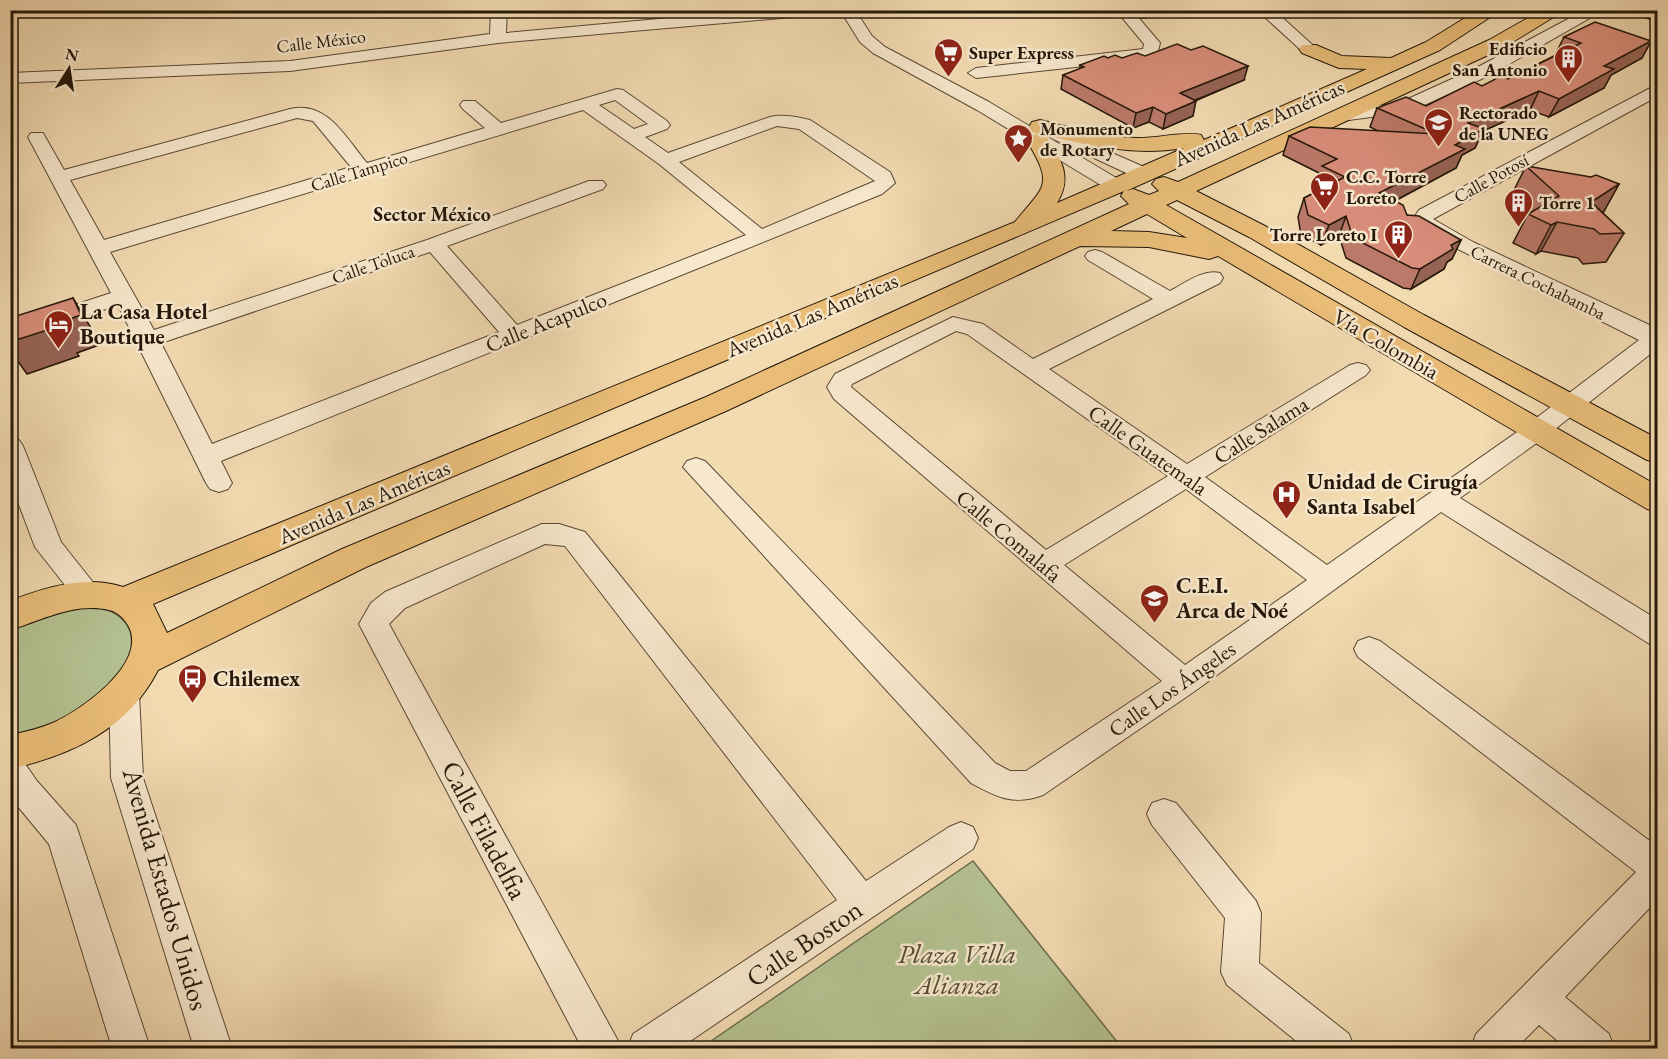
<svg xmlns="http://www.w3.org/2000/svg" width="1668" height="1059" viewBox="0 0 1668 1059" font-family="'EB Garamond',serif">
<rect width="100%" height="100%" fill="#f2dab1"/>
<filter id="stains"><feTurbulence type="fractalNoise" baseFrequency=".00333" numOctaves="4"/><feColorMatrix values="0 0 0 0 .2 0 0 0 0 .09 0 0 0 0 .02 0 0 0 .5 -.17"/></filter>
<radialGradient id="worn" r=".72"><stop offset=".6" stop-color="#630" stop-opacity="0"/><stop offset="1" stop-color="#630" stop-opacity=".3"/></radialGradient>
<!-- green -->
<g fill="#b4c191" stroke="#6c6c4e" stroke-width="1.5">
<path d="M82,605C96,607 110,608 121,618C145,639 123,679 103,694C79,713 41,734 11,734L10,627Z"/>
<polygon points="973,861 1122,1048 701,1048"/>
</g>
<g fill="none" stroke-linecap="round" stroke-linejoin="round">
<defs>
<g id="minor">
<polygon points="30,10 10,22 12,10"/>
<polygon points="491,10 507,10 506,33 757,10 822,10 815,15 498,43 290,71 10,83 10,73 290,61 490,34"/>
<polygon points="840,10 855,10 872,36 885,47 989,102 1123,182 1126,186 1123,190 1109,190 977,110 873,53 860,42"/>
<polygon points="1116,10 1132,10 1160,43 1157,55 1140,60 976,78 968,73 976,68 1143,49 1144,44"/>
<polygon points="1257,10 1274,10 1317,49 1315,52 1303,52"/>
<polygon points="1585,10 1604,10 1488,76 1409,112 1341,121 1335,120 1332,116 1335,112 1341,111 1399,103 1476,68"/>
<path d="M1658,84V96L1433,219L1473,242L1658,329V348L1545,437L1460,498L1658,620V647L1648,643L1441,512L1195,691L1043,795C1013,806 997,797 971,783L683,467L687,461L696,458L705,461L995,763L1010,771H1026L1162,681L834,399L827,387L835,374L953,317L983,324L1033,359L1153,299L1088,260L1085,256L1088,252L1095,250L1102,252L1170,291C1185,283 1203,269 1220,273L1223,278L1220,283L1049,369L1187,464L1350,365L1358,363L1366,365L1370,370L1366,375L1205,477L1327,565L1527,425L1639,340L1420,230L1413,219L1419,210ZM956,331L967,334L1168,476L1046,550L851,387L852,384ZM1186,489L1307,580L1185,665L1064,565Z"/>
<path d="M617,89L623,90L667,121L670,125L667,129L645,137L668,153L770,117C782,114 798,117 810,120L890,172L895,183L882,194L221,461L232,483L228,489L219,492L210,489L206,483L118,305L10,341V326L111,293L28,137L31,133H43L64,170L290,109C327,100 346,138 367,163L485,128L463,109L460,105L463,101H475L501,123ZM615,100L648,124L634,129L599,105ZM583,110L659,164L746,235L517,325L447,246L603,189L606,185L603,181H589L427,240L154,330L110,252ZM297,118L313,121L351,167L104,240L70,180ZM777,126L799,129L875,181L762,229L679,162ZM430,252L499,332L212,444L161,343Z"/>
<polygon points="1057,129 1151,170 1153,174 1151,178 1137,178 1051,138 1048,134 1051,130"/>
<polygon points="10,438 19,440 23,446 61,542 103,595 99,603 89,606 79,603 35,547 10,481"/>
<polygon points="542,524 559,524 585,532 866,881 949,827 961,822 973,827 978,838 973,849 680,1048 628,1048 633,1034 837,900 565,546 545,544 405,608 389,624 622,1048 582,1048 359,624 371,603 385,592"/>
<polygon points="1369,637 1380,641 1658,847 1658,899 1565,997 1609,1034 1614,1048 1566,1048 1539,1025 1516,1048 1471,1048 1476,1034 1636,872 1358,657 1354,649 1358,641"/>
<polygon points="124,680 135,684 139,693 143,778 232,1048 194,1048 111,778 109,693 113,684"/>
<polygon points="10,754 21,758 37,781 76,825 150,1048 112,1048 49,844 10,797"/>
<polygon points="1164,799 1176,803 1256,901 1261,913 1259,963 1349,1034 1354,1048 1305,1048 1227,985 1221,972 1225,918 1152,825 1147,814 1152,803"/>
</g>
<path id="major" d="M1478,10H1501L1440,50L1126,191L1133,189L1149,195L1159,191L1152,184L1156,179L1164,177L1178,182L1489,40L1542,10H1565L1503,48L1196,191L1267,227L1424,315L1658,439V463L1647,460L1404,327L1249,237L1177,200L1166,205L1658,486V512L1647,509L1218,256L1209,259L1149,247L1080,246L726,411L366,567L158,670C128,729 72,755 10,769V735C26,732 41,728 55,722C82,709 141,668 131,632C128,622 119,612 109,610C75,602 42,620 10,630V601C46,587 86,575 123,587L1015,222C1045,185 1054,186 1027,141L1030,136L1038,134L1046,136C1061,159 1073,177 1057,203L1184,148C1132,157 1082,144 1032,132L1029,127L1032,122L1040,120C1072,128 1104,137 1136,138C1155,139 1185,131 1201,135L1204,140L1367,69L1339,68L1302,53L1299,49L1302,45H1316L1342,56L1391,58L1426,42ZM1124,191L1121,196L1129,204L706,397L342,549L167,633L153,604ZM1147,214L1187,238L1149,232L1111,231Z"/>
</defs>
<!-- minor casing -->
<use href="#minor" stroke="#584834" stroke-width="2"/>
<!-- major casing -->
<use href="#major" stroke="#25180a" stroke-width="2"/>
<!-- minor -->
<use href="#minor" fill="#f7e7cc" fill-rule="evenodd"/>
<!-- major -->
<use href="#major" fill="#e9bd78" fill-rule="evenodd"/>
</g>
<!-- wall -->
<g fill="#ba7969" stroke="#25180a" stroke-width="1.5">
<polygon points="1134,10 1190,10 1189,15 1142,18"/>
<polygon points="1630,10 1658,10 1658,22 1629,12"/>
<polygon points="1564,37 1651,41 1642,58 1611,75 1604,88 1549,117 1530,110 1483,131 1475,148 1462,155 1456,168 1395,201 1407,215 1461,240 1452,259 1447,262 1444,269 1411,289 1403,288 1346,258 1339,236 1321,245 1301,235 1298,217 1304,198 1322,189 1315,186 1319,173 1283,155 1289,136 1378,131 1370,127 1377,108 1426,106 1482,86 1508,79 1556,55 1555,55"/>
<polygon points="1145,56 1244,80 1195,101 1193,116 1163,129 1149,122 1133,128 1061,89 1063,75 1080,69 1080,65 1108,58 1122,58"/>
<polygon points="1526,166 1619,184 1603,213 1624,233 1606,262 1583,264 1578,258 1541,251 1536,254 1513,243 1528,214 1531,212 1512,194"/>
</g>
<!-- shaded-wall -->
<g fill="#976355" stroke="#25180a" stroke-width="1.5">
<polygon points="1651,41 1642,58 1611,75 1604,88 1549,117 1559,99 1604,66"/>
<polygon points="1248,66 1244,80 1176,108 1180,93"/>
<polygon points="1539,91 1530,110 1483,131 1475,148 1462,155 1456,168 1372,213 1379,193 1455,145 1468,123"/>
<polygon points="1196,101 1193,116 1163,129 1166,114"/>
<polygon points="1153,107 1149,122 1133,128 1136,113"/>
<polygon points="1619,184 1603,213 1591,202"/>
<polygon points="1346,216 1339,236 1321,245 1329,225"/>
<polygon points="1557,222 1541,251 1536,254 1551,225"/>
<polygon points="1461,240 1452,259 1447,262 1444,269 1411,289 1420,269 1451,245"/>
<polygon points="73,298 91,328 99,345 77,353 79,356 27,374 10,350 10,342 58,323"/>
</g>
<!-- building -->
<g fill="#d88d7a" stroke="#25180a" stroke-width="1.5">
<polygon points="1595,22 1651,41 1604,66 1614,69 1559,99 1539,91 1468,123 1484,129 1455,145 1465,149 1379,193 1403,205 1407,215 1419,216 1461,240 1451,245 1453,249 1420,269 1412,268 1353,238 1346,216 1329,225 1308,215 1304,198 1345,177 1322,166 1337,159 1289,136 1310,127 1437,134 1377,108 1406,97 1426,106 1474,82 1482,86 1501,76 1508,79 1581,43 1564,37"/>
<polygon points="1177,44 1191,50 1203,46 1248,66 1180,93 1196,101 1166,114 1153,107 1136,113 1063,75 1084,67 1080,65 1104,56 1108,58 1115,55 1122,58 1137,53 1145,56"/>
<polygon points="1526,166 1591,177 1596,175 1619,184 1591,202 1624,233 1600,234 1594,229 1557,222 1551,225 1528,214 1559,196"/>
<polygon points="73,298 81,315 58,323 60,326 10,342 10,318"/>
</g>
<!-- icons -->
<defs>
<symbol id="supermarket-pin" viewBox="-11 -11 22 30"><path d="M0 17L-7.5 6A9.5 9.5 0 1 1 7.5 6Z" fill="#8f2418" stroke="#f7e7cc"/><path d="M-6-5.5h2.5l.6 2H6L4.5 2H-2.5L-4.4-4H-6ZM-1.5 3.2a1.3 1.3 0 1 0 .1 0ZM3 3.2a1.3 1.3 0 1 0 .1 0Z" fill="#fff"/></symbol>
<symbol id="building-pin" viewBox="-11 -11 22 30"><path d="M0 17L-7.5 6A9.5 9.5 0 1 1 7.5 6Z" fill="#8f2418" stroke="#f7e7cc"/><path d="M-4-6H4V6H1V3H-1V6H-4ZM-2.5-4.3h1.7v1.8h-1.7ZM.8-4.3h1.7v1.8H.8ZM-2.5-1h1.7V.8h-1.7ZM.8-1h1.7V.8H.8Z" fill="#fff"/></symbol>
<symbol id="university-pin" viewBox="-11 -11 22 30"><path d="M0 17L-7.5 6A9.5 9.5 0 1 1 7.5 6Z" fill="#8f2418" stroke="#f7e7cc"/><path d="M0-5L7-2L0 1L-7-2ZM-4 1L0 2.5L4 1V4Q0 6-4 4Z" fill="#fff"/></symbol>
<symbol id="sight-pin" viewBox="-11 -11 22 30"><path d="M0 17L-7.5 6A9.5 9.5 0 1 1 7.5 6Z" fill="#8f2418" stroke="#f7e7cc"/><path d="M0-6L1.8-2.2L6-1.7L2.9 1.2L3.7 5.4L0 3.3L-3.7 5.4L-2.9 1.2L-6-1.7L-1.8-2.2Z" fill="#fff"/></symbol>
<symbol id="hotel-pin" viewBox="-11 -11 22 30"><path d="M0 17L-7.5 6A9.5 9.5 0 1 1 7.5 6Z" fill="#8f2418" stroke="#f7e7cc"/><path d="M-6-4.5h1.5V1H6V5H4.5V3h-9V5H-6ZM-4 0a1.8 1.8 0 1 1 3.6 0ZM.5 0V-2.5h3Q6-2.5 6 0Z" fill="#fff"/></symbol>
<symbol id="hospital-pin" viewBox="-11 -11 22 30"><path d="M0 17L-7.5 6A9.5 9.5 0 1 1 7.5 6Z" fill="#8f2418" stroke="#f7e7cc"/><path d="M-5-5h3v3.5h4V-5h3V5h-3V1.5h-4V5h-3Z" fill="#fff"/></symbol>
<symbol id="school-pin" viewBox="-11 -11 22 30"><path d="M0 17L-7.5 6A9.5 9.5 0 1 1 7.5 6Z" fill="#8f2418" stroke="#f7e7cc"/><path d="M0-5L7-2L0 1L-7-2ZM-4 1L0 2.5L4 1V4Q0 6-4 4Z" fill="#fff"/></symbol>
<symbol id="bus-pin" viewBox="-11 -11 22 30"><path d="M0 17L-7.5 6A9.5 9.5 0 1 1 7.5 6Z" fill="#8f2418" stroke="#f7e7cc"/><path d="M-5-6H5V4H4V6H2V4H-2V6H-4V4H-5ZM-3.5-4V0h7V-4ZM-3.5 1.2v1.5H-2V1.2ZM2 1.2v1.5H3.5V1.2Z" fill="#fff"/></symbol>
</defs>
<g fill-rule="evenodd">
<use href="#supermarket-pin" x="932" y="36" width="33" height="45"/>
<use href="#building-pin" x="1552" y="42" width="33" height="45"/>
<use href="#university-pin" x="1422" y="106" width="33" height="45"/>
<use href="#sight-pin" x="1002" y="122" width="33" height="45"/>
<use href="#supermarket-pin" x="1308" y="170" width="33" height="45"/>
<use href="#building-pin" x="1502" y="186" width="33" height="45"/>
<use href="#building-pin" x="1382" y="218" width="33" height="45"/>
<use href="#hotel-pin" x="42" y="308" width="33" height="45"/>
<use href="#hospital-pin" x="1270" y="478" width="33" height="45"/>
<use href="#school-pin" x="1138" y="582" width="33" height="45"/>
<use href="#bus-pin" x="176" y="662" width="33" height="45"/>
</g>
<g text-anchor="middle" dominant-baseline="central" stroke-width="5" stroke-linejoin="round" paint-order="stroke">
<!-- far-street labels -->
<g font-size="18" fill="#25180a" stroke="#f7e7cc">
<text transform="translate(321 41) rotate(-7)">Calle México</text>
<text transform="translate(359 171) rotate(-17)">Calle Tampico</text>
<text transform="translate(1491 178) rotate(-29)">Calle Potosí</text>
<text transform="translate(373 264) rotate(-19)">Calle Toluca</text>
<text transform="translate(1538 282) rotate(26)">Carrera Cochabamba</text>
</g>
<!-- far-poi labels -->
<g font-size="18" font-weight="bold" fill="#25180a" stroke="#f7e7cc" text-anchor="start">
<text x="1547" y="48" text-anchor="end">Edificio<tspan x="1547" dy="21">San Antonio</tspan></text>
<text x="969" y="52">Super Express</text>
<text x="1459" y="112">Rectorado<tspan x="1459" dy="21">de la UNEG</tspan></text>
<text x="1040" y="128">Monumento<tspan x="1040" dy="21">de Rotary</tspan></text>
<text x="1346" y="176">C.C. Torre<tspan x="1346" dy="21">Loreto</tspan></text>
<text x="1539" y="202">Torre 1</text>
<text x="1377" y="234" text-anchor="end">Torre Loreto I</text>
</g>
<!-- far-neighbourhood labels -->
<g font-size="20" font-weight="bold" fill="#25180a" stroke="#f7e7cc">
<text x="432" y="214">Sector México</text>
</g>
<!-- street labels -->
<g font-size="22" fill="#25180a" stroke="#f7e7cc">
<text transform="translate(1259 123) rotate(-24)">Avenida Las Américas</text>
<text transform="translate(812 315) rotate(-23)">Avenida Las Américas</text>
<text transform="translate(546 322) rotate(-22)">Calle Acapulco</text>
<text transform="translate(1386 344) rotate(30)">Vía Colombia</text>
<text transform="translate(1261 430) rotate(-32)">Calle Salama</text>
<text transform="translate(1148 450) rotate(35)">Calle Guatemala</text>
<text transform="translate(364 502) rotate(-23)">Avenida Las Américas</text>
<text transform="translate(1009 536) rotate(40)">Calle Comalafa</text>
<text transform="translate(1172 689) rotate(-35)">Calle Los Ángeles</text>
</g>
<!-- poi labels -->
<g font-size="22" font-weight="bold" fill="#25180a" stroke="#f7e7cc" text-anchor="start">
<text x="80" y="311">La Casa Hotel<tspan x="80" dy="25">Boutique</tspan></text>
<text x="1307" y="481">Unidad de Cirugía<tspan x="1307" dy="25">Santa Isabel</tspan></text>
<text x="1176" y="585">C.E.I.<tspan x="1176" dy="25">Arca de Noé</tspan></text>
<text x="213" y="678">Chilemex</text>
</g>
<!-- near-street labels -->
<g font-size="27" fill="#25180a" stroke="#f7e7cc">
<text transform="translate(485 830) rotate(62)">Calle Filadelfia</text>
<text transform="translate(166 889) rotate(74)">Avenida Estados Unidos</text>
<text transform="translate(804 943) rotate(-34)">Calle Boston</text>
</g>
<!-- near-park labels -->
<g font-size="27" font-style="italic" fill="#504b32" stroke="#f7e7cc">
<text x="957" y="953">Plaza Villa<tspan x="957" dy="31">Alianza</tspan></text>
</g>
</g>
<!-- margin -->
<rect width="1668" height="1059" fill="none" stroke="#f2dab1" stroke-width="36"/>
<rect x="12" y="12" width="1644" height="1035" fill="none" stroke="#25180a" stroke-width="3"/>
<rect x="18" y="18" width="1632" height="1023" fill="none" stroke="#25180a" stroke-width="1.5"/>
<!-- north arrow -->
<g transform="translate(69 69) rotate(12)" stroke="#f7e7cc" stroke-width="4.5" paint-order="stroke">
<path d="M0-4.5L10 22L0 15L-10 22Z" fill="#25180a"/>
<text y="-9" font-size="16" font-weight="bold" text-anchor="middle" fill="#25180a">N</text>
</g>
<rect width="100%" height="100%" filter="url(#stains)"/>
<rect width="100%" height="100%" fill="url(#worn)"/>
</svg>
